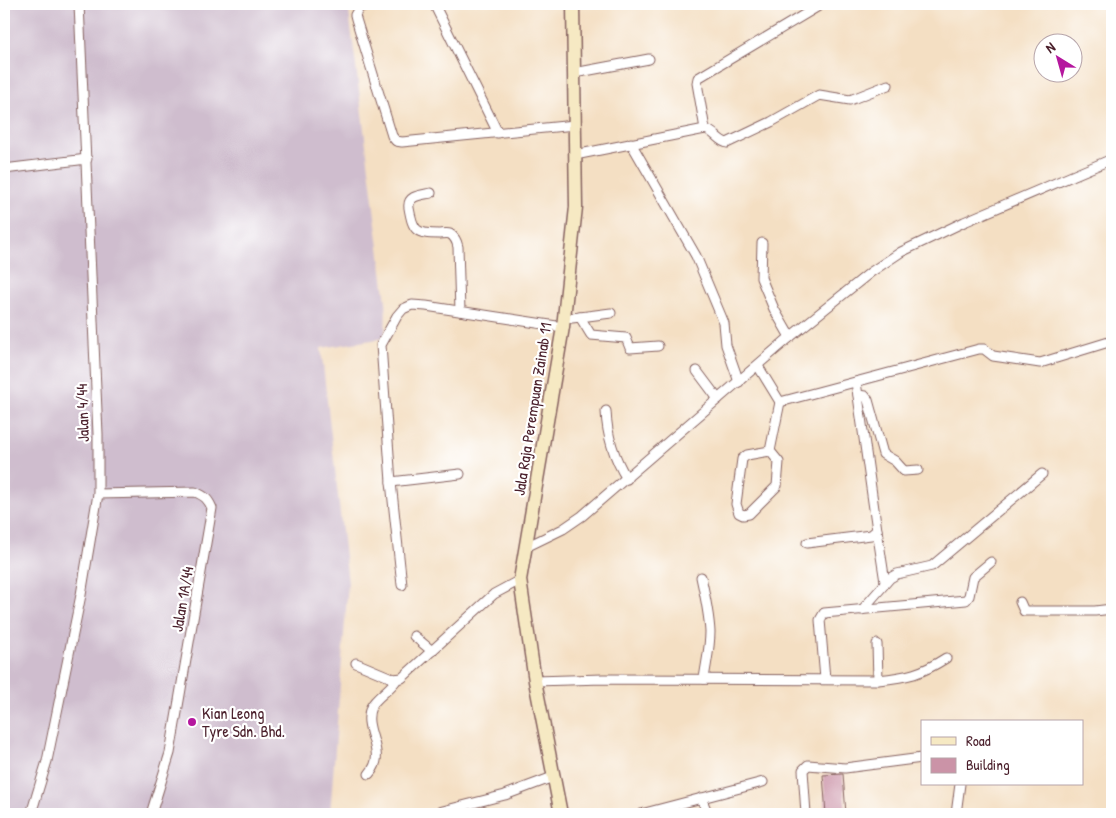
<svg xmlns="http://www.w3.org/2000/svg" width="1116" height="818" viewBox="0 0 1116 818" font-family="'Patrick Hand',sans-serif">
<rect width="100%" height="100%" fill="#fff"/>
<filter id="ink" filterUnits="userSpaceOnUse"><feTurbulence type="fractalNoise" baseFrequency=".02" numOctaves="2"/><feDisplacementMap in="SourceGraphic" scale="10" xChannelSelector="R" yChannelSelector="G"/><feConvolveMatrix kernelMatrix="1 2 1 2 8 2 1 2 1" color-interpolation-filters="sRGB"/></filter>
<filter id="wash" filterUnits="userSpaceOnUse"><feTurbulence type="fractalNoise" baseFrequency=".0096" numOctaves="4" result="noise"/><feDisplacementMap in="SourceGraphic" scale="20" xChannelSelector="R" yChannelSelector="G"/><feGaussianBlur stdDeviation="1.12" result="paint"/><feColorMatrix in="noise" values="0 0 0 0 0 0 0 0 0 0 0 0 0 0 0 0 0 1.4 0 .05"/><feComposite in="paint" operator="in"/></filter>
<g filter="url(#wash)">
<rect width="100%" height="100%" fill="#f4dfc3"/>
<!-- industrial -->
<polygon fill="#cfbdce" points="4,4 348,4 386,302 385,338 321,348 348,583 330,814 4,814"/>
<g id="blocks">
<!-- building -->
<polygon fill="#cb93a7" points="843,774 846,814 826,814 823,775"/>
</g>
</g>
<g filter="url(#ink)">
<use href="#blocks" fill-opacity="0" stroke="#866260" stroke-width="1"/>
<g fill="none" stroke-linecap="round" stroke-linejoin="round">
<defs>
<g id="minor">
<polyline points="369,4 359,8 355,15 356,19 392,136 396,141 402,142 575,125"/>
<polyline points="434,4 498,133"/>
<polyline points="574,73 649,59"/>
<polyline points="705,129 697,83 698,78 822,4"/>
<polyline points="631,143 696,256 724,323 726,345 739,382"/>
<path d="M575,155L705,129C714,131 718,141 727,143L771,122L819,95L850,100L888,85"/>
<polyline points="4,169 87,159"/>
<path d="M431,193C422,195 407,195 409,208C413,231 416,234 439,234C442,234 447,233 450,234C455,237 457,242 458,247L460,311"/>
<polyline points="762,243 761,278 774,309 790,337"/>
<polyline points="580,317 611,313"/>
<polyline points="564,319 580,317 591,335 626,338 630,348 658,346"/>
<polyline points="758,366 780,402 979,349 984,349 993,356 1000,357 1040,363 1112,341"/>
<polyline points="697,371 718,399"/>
<polyline points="858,395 865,396 868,400 883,454 895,461 904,471 918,470"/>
<path d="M606,411C607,437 614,458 627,479"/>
<polygon points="770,451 779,462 777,486 749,514 743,515 739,513 736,504 742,459 747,455"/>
<polyline points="770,451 780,402"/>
<polyline points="391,482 460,474"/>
<path d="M98,494L195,492C205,496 208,499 212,508L170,753L151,814"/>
<polyline points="877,530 885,582"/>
<polyline points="807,543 871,535 877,530 856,382"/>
<polyline points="526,547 563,529 582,516 790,337 871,272 901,252 964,222 1112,159"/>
<path d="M701,577C705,595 709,614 710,632C710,648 706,664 704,679"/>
<polyline points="402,585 391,482 381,345 397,316 403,309 412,305 426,306 563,327"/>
<polyline points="1020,602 1024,611 1095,611 1112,609"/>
<polyline points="862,610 890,578 897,574 932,566 1042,474"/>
<polyline points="414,636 432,651"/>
<polyline points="877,644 878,680"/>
<polyline points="356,663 394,679 402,678 494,594 520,580"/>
<polyline points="825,679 820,620 824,613 966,600 969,596 973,577 991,562"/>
<path d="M535,681L603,679L878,680C908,677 921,674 946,658"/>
<path d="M369,774C389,753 361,730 371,707C376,697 390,690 397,679"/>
<polyline points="701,798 708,814"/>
<polyline points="31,814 47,761 81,595 98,494 98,434 79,4"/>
<polyline points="431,814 505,795 553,777"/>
<polyline points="641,814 763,782"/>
<polyline points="806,814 803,770 808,765 845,768 922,758"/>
<polyline points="956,814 960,784"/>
</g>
<polyline id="secondary" points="561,814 535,681 520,580 563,327 576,207 573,4"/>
</defs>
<!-- minor casing -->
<use href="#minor" stroke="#866260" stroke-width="11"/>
<!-- secondary casing -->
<use href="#secondary" stroke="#866260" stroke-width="15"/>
<!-- minor -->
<use href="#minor" stroke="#fff" stroke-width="9"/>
<!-- secondary -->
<use href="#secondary" stroke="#f6e9c3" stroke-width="12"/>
</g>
</g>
<!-- markers -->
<circle fill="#b5179e" stroke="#fff" stroke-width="2" cx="192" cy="722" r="5"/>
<g text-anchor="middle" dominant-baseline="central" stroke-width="4.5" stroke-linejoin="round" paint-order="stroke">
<!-- street labels -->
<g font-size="16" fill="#4a1f2b" stroke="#fff">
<text transform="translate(532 409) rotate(-81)">Jala Raja Perempuan Zainab 11</text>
<text transform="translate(82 413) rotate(-92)">Jalan 4/44</text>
<text transform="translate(182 599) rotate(-80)">Jalan 1A/44</text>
</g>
<!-- poi labels -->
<g font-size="16" fill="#4a1f2b" stroke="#fff" text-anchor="start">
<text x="202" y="713">Kian Leong<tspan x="202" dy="18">Tyre Sdn. Bhd.</tspan></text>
</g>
</g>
<!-- margin -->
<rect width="1116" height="818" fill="none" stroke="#fff" stroke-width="20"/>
<!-- legend -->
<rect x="921" y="720" width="162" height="65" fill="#ffffff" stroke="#b7a5aa"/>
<rect x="931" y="737" width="25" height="8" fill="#f6e9c3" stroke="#b7a5aa"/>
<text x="966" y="746" font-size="15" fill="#4a1f2b">Road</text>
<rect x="931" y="758" width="25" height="15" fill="#cb93a7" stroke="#b7a5aa"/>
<text x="966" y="770" font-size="15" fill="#4a1f2b">Building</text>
<!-- north arrow -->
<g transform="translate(1058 58) rotate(323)"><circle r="24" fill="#ffffff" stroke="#b7a5aa"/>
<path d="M0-4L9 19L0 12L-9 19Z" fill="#b5179e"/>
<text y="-8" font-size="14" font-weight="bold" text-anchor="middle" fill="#4a1f2b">N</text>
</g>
</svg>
